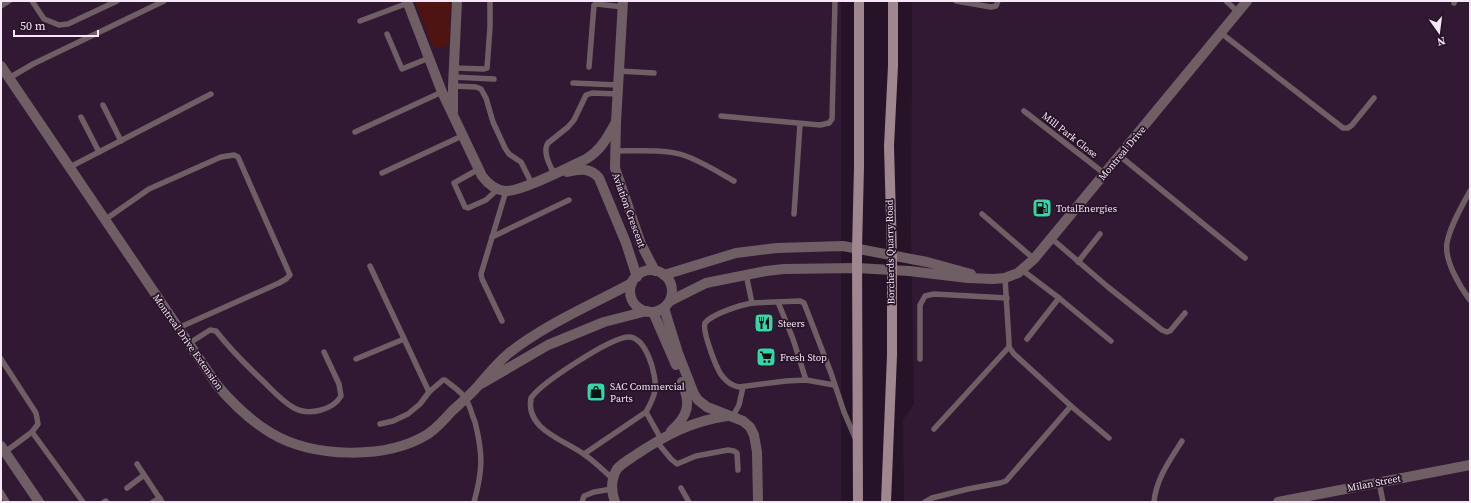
<svg xmlns="http://www.w3.org/2000/svg" width="1471" height="503" viewBox="0 0 1471 503" font-family="'Source Serif 4',serif">
<rect width="100%" height="100%" fill="#261328"/>
<!-- built -->
<g fill="#311833">
<rect x="1" y="1" width="840" height="501"/>
<polygon points="912,1 1470,1 1470,502 904,502 903,420 914,404 911,233"/>
</g>
<!-- green -->
<path fill="#4e1412" d="M415,1H451L449,43C444,49 438,50 432,45Z"/>
<g fill="none" stroke-linecap="round" stroke-linejoin="round">
<!-- lane -->
<g stroke="#6f5f65" stroke-width="5.5">
<polyline points="32,1 44,19 59,25 68,24 117,1"/>
<polyline points="956,1 991,7 996,6 998,1"/>
<polyline points="1226,1 1238,12"/>
<polyline points="1454,3 1455,1"/>
<polyline points="1,6 9,1"/>
<polyline points="360,21 408,3"/>
<polyline points="1221,33 1343,128 1348,128 1352,125 1374,98"/>
<polyline points="387,34 402,69 429,58"/>
<polyline points="589,67 594,5 597,4 623,7"/>
<polyline points="454,68 484,69 487,68 490,27 490,1"/>
<polyline points="619,71 654,73"/>
<polyline points="453,77 494,79"/>
<polyline points="9,78 33,64 164,1"/>
<polyline points="573,83 618,85"/>
<polyline points="453,86 476,87 481,89 486,98 493,122 505,148 509,154 521,162 532,184"/>
<polyline points="103,105 121,141"/>
<polyline points="1024,111 1105,174"/>
<polyline points="721,116 820,125 829,123 832,119 835,1"/>
<polyline points="81,117 99,152"/>
<polyline points="355,132 442,92"/>
<path d="M615,151C635,151 665,149 683,155C701,161 718,172 734,181"/>
<polyline points="1120,156 1245,258"/>
<polyline points="70,167 211,94"/>
<polyline points="479,169 454,183 465,207 468,208 486,200 498,189"/>
<polyline points="382,173 462,136"/>
<path d="M554,174C550,165 542,152 548,143L568,127L574,120L586,95L592,93L618,94"/>
<path d="M1470,191C1462,206 1450,226 1447,243C1444,260 1460,287 1470,300"/>
<polyline points="794,214 800,124"/>
<polyline points="982,214 1034,259"/>
<polyline points="106,219 149,189 221,157 234,155 238,157 290,275 286,279 279,283 178,328"/>
<polyline points="492,237 569,200"/>
<polyline points="1051,238 1108,287 1162,330 1167,332 1170,331 1185,313"/>
<polyline points="1078,262 1100,234"/>
<polyline points="370,266 429,392"/>
<polyline points="1022,270 1059,298 1111,341"/>
<polyline points="746,274 752,303 800,301 804,303 831,373 844,412 856,440"/>
<polyline points="1005,278 1009,342 1009,347 1014,354 1071,406 1109,438"/>
<polyline points="778,302 793,339 806,380"/>
<path d="M752,303C740,305 712,314 705,323C702,331 717,371 723,377C727,382 733,386 739,387L786,381L806,380L834,385"/>
<polyline points="502,321 482,279 481,274 506,191"/>
<polyline points="1027,339 1059,298"/>
<path d="M188,344L210,330L216,331C230,349 247,366 264,382C273,391 283,402 294,408C309,416 333,410 341,396L339,384L324,352"/>
<polyline points="1,359 36,413 38,424 32,432 5,452"/>
<polyline points="356,359 404,339"/>
<polyline points="920,359 920,305 925,296 934,294 1007,298"/>
<polyline points="733,416 739,405 743,387"/>
<path d="M380,424L393,421L408,414L420,404L429,392L443,380H445C452,386 462,392 466,399C470,406 472,415 475,422C483,454 483,470 474,502"/>
<polyline points="934,429 1009,347"/>
<polyline points="32,432 83,502"/>
<polyline points="657,442 671,459 677,464 696,456 728,450 734,451 737,453 738,470"/>
<polyline points="584,454 646,412 661,439"/>
<polyline points="137,464 162,502"/>
<path d="M613,479C604,471 595,462 585,455C565,440 525,430 531,398C541,383 610,338 628,337C646,336 657,375 655,390C654,397 650,405 646,412"/>
<polyline points="1379,482 1383,502"/>
<polyline points="127,488 144,475"/>
<polyline points="681,488 689,502"/>
<polyline points="1,492 7,502"/>
<polyline points="104,502 106,501"/>
<polyline points="153,502 160,498"/>
<polyline points="582,502 584,496 594,492 612,489"/>
<polyline points="925,502 932,498 968,489 1000,483 1006,481 1071,406"/>
<path d="M1154,502C1156,479 1170,460 1182,441"/>
</g>
<!-- street -->
<g stroke="#6f5f65" stroke-width="10">
<path d="M407,1L442,92L482,176C488,184 495,190 505,191C521,192 569,167 586,159C601,150 607,138 616,122"/>
<polyline points="623,1 616,122 615,168 641,244 655,271"/>
<path d="M1,66L217,385C233,404 251,421 271,433C313,458 386,460 428,434C437,428 445,419 452,411C461,403 470,395 478,386C488,374 497,363 509,353C546,324 591,305 632,283"/>
<polyline points="453,111 453,86 457,1"/>
<path d="M567,172C579,169 590,167 599,178L626,243L637,277"/>
<circle cx="651" cy="291" r="21"/>
<polyline points="664,275 736,253 777,248 843,246 927,262 971,274"/>
<polyline points="670,301 706,283 766,271 784,269 857,268 909,271 968,278 993,279 1005,278 1018,273 1034,259 1247,1"/>
<polyline points="664,308 678,353 694,394 698,400 707,407 743,421 750,427 754,435 757,452 758,502"/>
<polyline points="653,312 676,365"/>
<polyline points="481,384 548,345 604,322 647,311"/>
<path d="M671,431C689,415 691,404 682,382"/>
<polyline points="1,446 39,502"/>
<path d="M615,502C611,491 611,479 617,469C622,463 630,459 637,454C666,435 692,421 727,416"/>
<polyline points="1278,502 1470,465"/>
</g>
<!-- secondary -->
<g stroke="#a0868f" stroke-width="10">
<polyline points="858,502 857,249 859,167 859,1"/>
<polyline points="886,502 892,355 892,254 889,146 893,66 893,1"/>
</g>
</g>
<!-- icons -->
<defs>
<symbol id="fuel-square" viewBox="-11 -11 22 22"><rect x="-9" y="-9" width="18" height="18" rx="4" fill="#36d4a7" stroke="#261328"/><path d="M-5.5-6h7V0h2V4h1.3V-2.5L3-4.5l.8-.8L6-3V5H2.5V1h-1V6h-7ZM-4.2-4.7v3.2H.2V-4.7Z" fill="#111"/></symbol>
<symbol id="restaurant-square" viewBox="-11 -11 22 22"><rect x="-9" y="-9" width="18" height="18" rx="4" fill="#36d4a7" stroke="#261328"/><path d="M-5-6h1v4h1v-4h1v4h1v-4h1v5L-1.5 .5V6h-2V.5L-5-1ZM5-6V6H3V1.5H1.5Q1.5-4 5-6Z" fill="#111"/></symbol>
<symbol id="supermarket-square" viewBox="-11 -11 22 22"><rect x="-9" y="-9" width="18" height="18" rx="4" fill="#36d4a7" stroke="#261328"/><path d="M-6-5.5h2.5l.6 2H6L4.5 2H-2.5L-4.4-4H-6ZM-1.5 3.2a1.3 1.3 0 1 0 .1 0ZM3 3.2a1.3 1.3 0 1 0 .1 0Z" fill="#111"/></symbol>
<symbol id="shop-square" viewBox="-11 -11 22 22"><rect x="-9" y="-9" width="18" height="18" rx="4" fill="#36d4a7" stroke="#261328"/><path d="M-5-2.5h2.3a2.7 3.5 0 0 1 5.4 0H5L5.5 6h-11ZM-1.5-2.5h3a1.5 2.3 0 0 0-3 0Z" fill="#111"/></symbol>
</defs>
<g fill-rule="evenodd">
<use href="#fuel-square" x="1031" y="197" width="22" height="22"/>
<use href="#restaurant-square" x="753" y="312" width="22" height="22"/>
<use href="#supermarket-square" x="755" y="346" width="22" height="22"/>
<use href="#shop-square" x="585" y="381" width="22" height="22"/>
</g>
<g text-anchor="middle" dominant-baseline="central" stroke-width="3.5" stroke-linejoin="round" paint-order="stroke">
<!-- street labels -->
<g font-size="10" fill="#f6e8f7" stroke="#261328">
<text transform="translate(1070 135) rotate(38)">Mill Park Close</text>
<text transform="translate(1122 153) rotate(-50)">Montreal Drive</text>
<text transform="translate(629 210) rotate(70)">Aviation Crescent</text>
<text transform="translate(890 252) rotate(-91)">Borcherds Quarry Road</text>
<text transform="translate(188 342) rotate(55)">Montreal Drive Extension</text>
<text transform="translate(1374 483) rotate(-11)">Milan Street</text>
</g>
<!-- poi labels -->
<g font-size="10" fill="#f6e8f7" stroke="#261328" text-anchor="start">
<text x="1056" y="208">TotalEnergies</text>
<text x="778" y="323">Steers</text>
<text x="780" y="357">Fresh Stop</text>
<text x="610" y="386">SAC Commercial<tspan x="610" dy="12">Parts</tspan></text>
</g>
</g>
<!-- border -->
<rect width="1471" height="503" fill="none" stroke="#f6e8f7" stroke-width="4"/>
<!-- north arrow -->
<g transform="translate(1439 32) rotate(166)" stroke="#261328" stroke-width="3" paint-order="stroke">
<path d="M0-3L7 15L0 10L-7 15Z" fill="#f6e8f7"/>
<text y="-6" font-size="11" font-weight="bold" text-anchor="middle" fill="#f6e8f7">N</text>
</g>
<!-- scale -->
<path d="M14 30v6h84v-6" fill="none" stroke="#f6e8f7" stroke-width="2"/>
<text x="20" y="30" font-size="12" fill="#f6e8f7" stroke="#261328" stroke-width="3" paint-order="stroke">50 m</text>
</svg>
